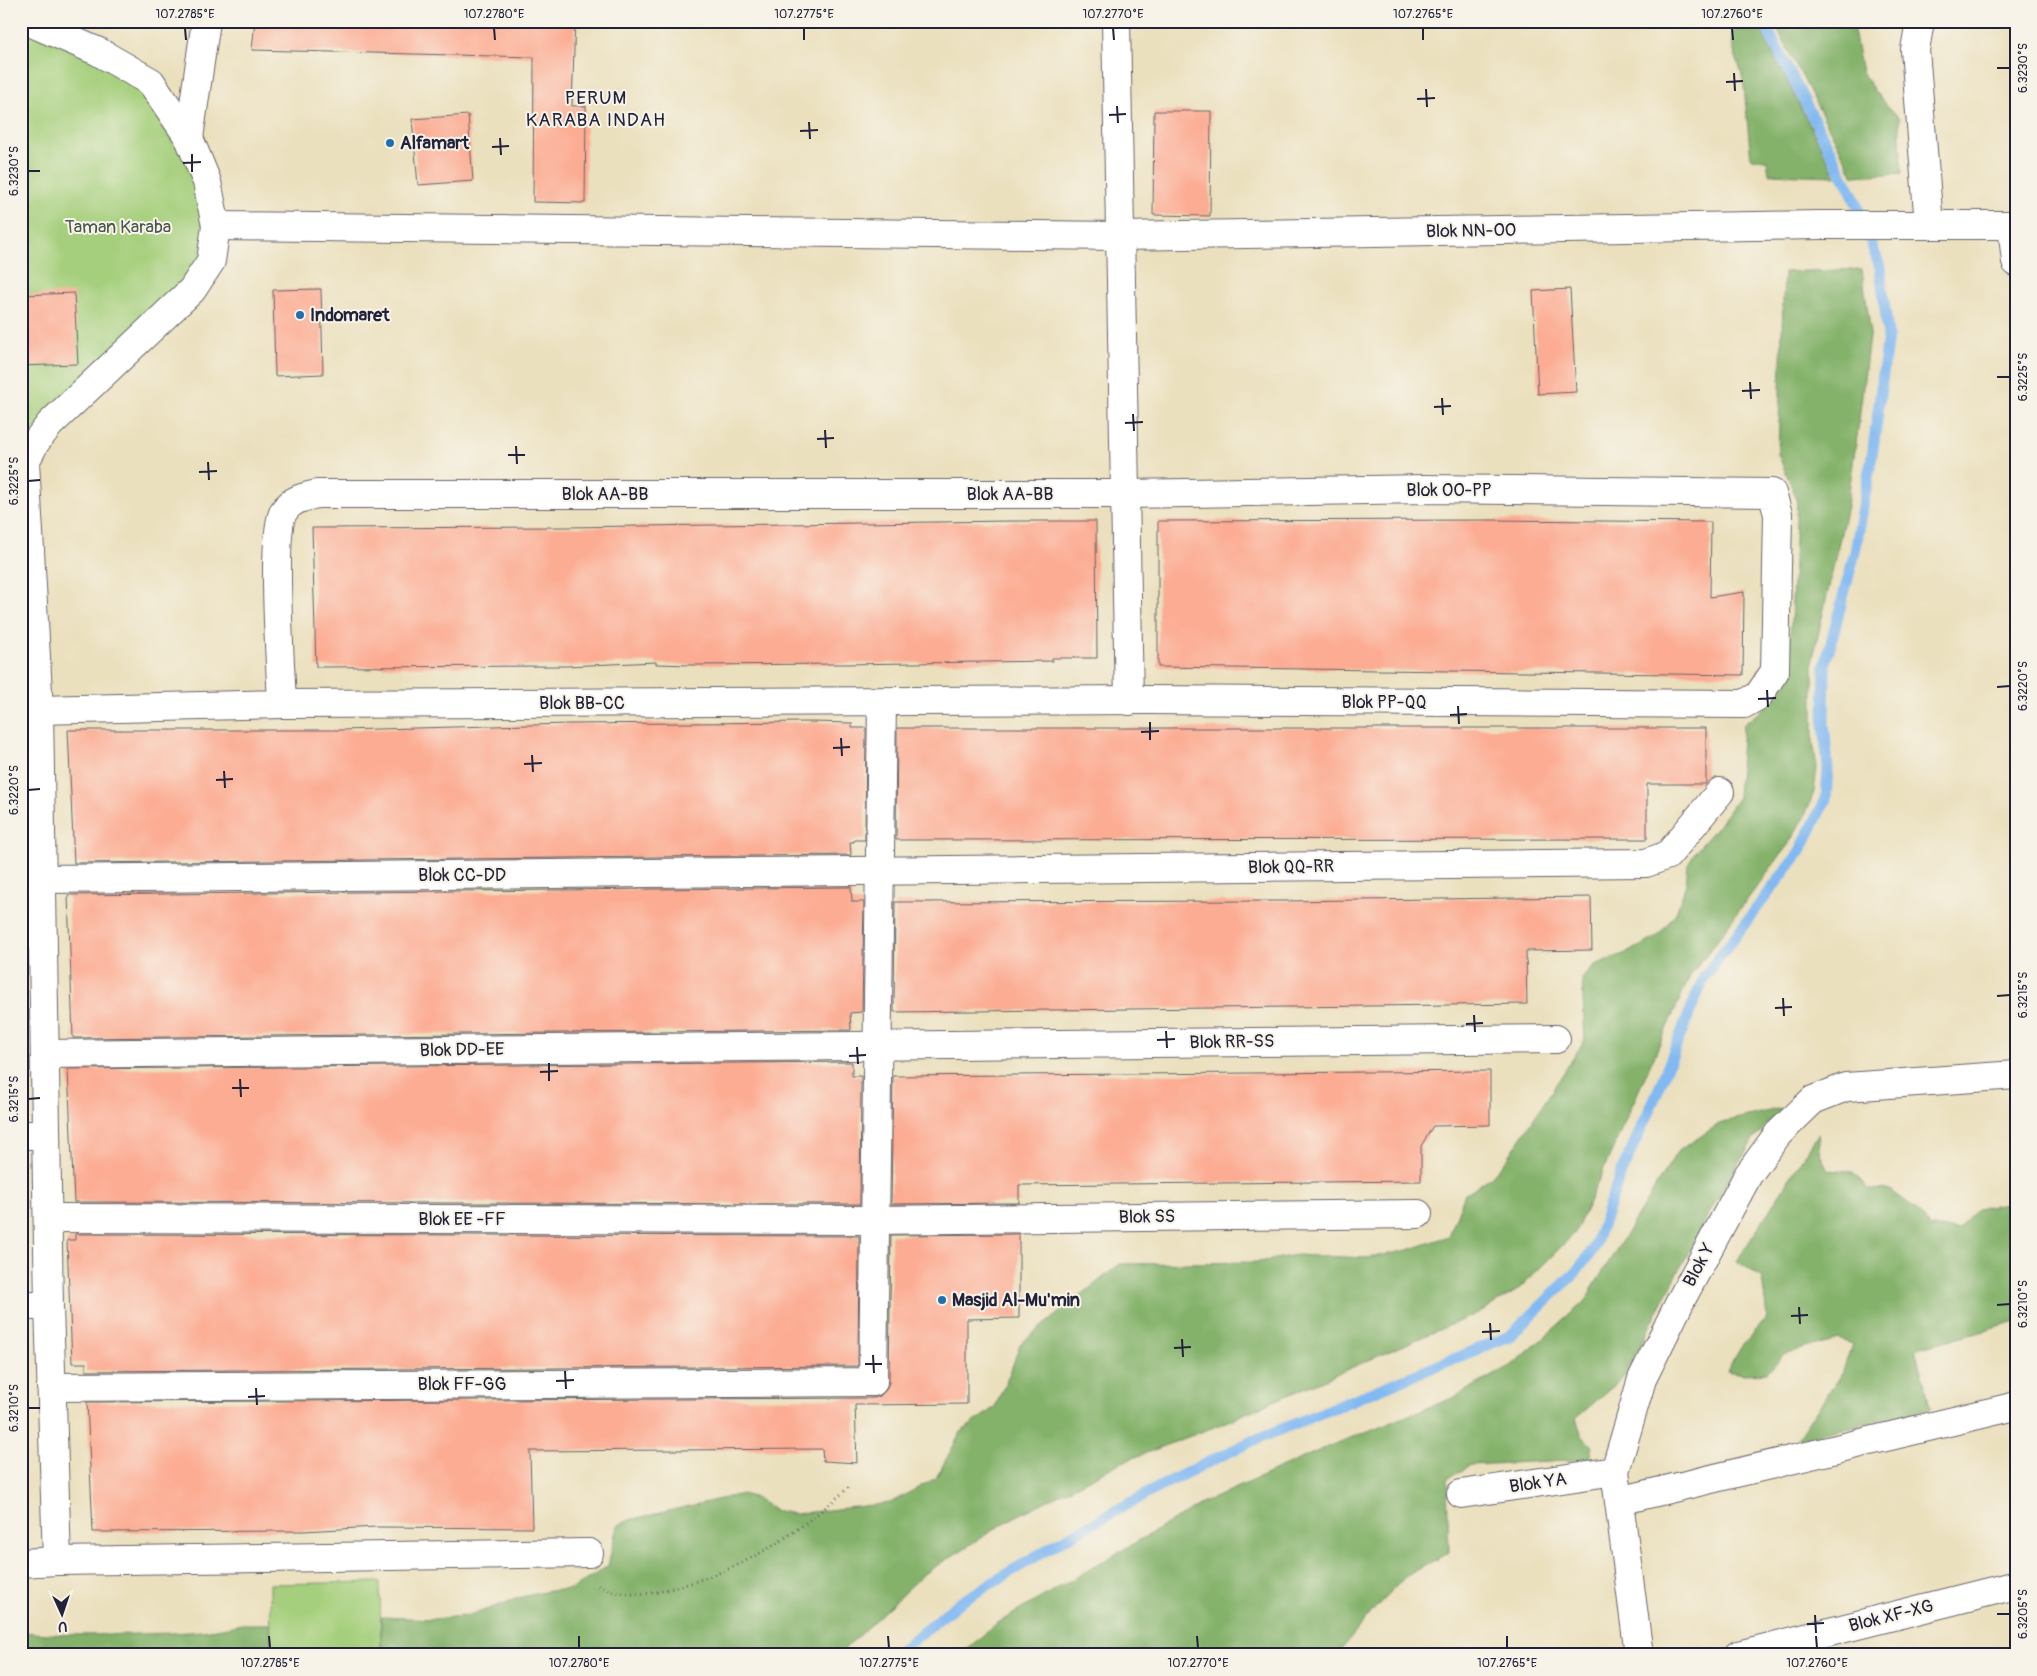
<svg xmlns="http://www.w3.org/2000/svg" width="2037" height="1676" viewBox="0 0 2037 1676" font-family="Pangolin,sans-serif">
<rect width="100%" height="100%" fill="#f7f3e8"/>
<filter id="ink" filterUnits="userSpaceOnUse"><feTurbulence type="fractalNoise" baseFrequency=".02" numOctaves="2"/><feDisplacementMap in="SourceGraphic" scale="10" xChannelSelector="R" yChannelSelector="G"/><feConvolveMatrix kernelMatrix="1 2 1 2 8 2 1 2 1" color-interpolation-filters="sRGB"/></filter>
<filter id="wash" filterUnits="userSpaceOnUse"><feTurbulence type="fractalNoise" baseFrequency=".0096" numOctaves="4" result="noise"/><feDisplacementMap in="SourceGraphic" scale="20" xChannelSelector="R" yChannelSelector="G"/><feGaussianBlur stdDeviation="1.12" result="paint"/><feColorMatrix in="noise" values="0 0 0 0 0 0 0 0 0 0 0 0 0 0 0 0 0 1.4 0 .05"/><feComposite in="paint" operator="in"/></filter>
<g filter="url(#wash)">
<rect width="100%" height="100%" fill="#ebe0be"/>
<!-- green -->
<g fill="#a5cf7b" stroke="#64785b">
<polygon points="21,21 151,82 189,138 211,261 21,462"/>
<polygon points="380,1582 381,1653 271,1655 270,1584"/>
</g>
<!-- forest -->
<g fill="#84b26b" stroke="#536a53">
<polygon points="1773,21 1852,21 1862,72 1875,92 1899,118 1902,173 1854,176"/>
<polygon points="1758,25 1836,176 1769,174 1767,160 1751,159 1743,77 1733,48 1732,33 1744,26"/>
<polygon points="1862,269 1870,328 1858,429 1847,506 1813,658 1813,742 1817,767 1814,792 1806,813 1788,845 1690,976 1575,1233 1518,1290 1478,1313 1214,1427 1120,1463 1009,1520 925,1573 838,1655 321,1655 381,1653 381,1617 434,1619 472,1615 521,1597 549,1591 572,1589 608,1566 617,1526 629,1520 742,1494 756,1498 774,1510 794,1514 890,1503 936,1478 961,1432 995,1407 1010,1373 1020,1344 1120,1264 1259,1262 1296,1255 1368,1258 1408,1250 1449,1236 1465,1194 1491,1177 1508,1158 1585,1040 1582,979 1593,966 1631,951 1657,937 1676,913 1686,884 1688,864 1695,852 1719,825 1738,797 1743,725 1779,696 1789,665 1797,499 1778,454 1784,272"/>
<polygon points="1782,1108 1753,1140 1709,1213 1623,1378 1576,1418 1582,1436 1593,1446 1590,1459 1471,1465 1447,1479 1449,1552 1405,1577 1376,1607 1337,1655 960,1655 996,1624 1203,1503 1327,1447 1453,1398 1515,1363 1584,1302 1677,1152 1722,1122"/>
<polygon points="1818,1134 1821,1156 1828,1170 1853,1172 1868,1189 1890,1190 1915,1208 1930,1228 1958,1229 1977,1208 2016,1203 2016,1321 1915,1349 1931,1409 1798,1439 1843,1371 1852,1344 1838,1339 1784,1354 1767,1373 1744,1374 1727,1371 1743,1344 1767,1317 1762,1278 1737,1261"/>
<path d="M241,1624H270L271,1655H21V1632C60,1636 98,1635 137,1634C172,1633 207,1633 241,1624Z"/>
</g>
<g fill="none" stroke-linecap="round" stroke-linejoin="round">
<!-- stream -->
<polyline stroke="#82b9f2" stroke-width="11" points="895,1655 956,1605 1061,1541 1172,1480 1250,1442 1510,1336 1577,1271 1594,1248 1621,1173 1657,1093 1704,977 1799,853 1826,799 1828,768 1824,723 1825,665 1855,552 1873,449 1888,335 1880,267 1853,195 1763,21"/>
</g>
<g id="blocks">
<!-- building -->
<g fill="#fcac93">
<polygon points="255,21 575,21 572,106 586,106 585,203 533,202 534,57 252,50"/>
<polygon points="1154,111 1211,111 1210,216 1153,215"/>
<polygon points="468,115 473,181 418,185 412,119"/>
<polygon points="321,289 323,374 275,376 273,290"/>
<polygon points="1570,289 1576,392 1538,394 1533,291"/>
<polygon points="74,293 78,364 21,366 21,295"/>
<polygon points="1492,520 1711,522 1710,597 1744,592 1743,675 1158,667 1158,521"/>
<polygon points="1010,521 1096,521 1097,658 1052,658 1052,661 844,664 691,665 656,664 656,662 567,666 316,667 312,528 566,527"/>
<polygon points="811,722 852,723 852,728 866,728 865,840 854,840 854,842 850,842 851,855 74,863 68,730 340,730 569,724"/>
<polygon points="897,728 1706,728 1706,784 1647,784 1647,839 896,840"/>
<polygon points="851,887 852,902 864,902 862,1012 850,1013 851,1030 73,1038 68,895"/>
<polygon points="1591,897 1592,950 1526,951 1527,1004 894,1012 895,902 1282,901"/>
<polygon points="852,1062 852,1076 861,1076 860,1204 74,1202 68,1069"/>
<polygon points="1490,1071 1490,1125 1433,1126 1421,1146 1421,1181 1019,1185 1019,1203 891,1204 893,1076"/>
<polygon points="75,1234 859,1236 858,1366 86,1371 86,1363 72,1363 67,1240 75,1240"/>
<polygon points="1019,1234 1019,1318 967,1319 967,1404 855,1405 857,1463 823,1461 822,1449 530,1451 532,1528 376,1527 304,1531 93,1532 87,1402 874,1398 880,1396 886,1390 889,1382 891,1235"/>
</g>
</g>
</g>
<g filter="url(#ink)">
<use href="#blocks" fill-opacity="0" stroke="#686469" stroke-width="1"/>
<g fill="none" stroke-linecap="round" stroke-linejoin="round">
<defs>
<g id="minor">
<polyline points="27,21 99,52 151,82 189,138 207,182 216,226 211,261 192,290 50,424 35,443 25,462 39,710 49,1306 57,1561 589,1553"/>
<polyline points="1116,21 1129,701"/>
<polyline points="1920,21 1915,50 1929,225"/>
<polyline points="189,138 206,21"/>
<polyline points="2012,225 2016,262"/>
<polyline points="216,226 1120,236 1821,225 2016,225"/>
<path d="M39,710L282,704L1147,700L1744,704L1758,696L1775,671L1778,514L1772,493L1426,489L1125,494H317C304,497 292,499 284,511C270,532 281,671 282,704"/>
<polyline points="43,879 1646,863 1668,855 1720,792"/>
<polyline points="46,1054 1556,1039"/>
<polyline points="21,1135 46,1135"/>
<polyline points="49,1218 875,1220 1418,1214"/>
<polyline points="21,1306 49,1306"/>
<polyline points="51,1387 873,1382 882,702"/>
<polyline points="1461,1494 1615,1471"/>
<polyline points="1619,1501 2016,1406"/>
<polyline points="21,1563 57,1561"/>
<polyline points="1639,1655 1615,1471 1642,1379 1682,1298 1748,1175 1778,1134 1813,1100 1846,1087 2016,1075"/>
<polyline points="1738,1655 2016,1585"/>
</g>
</defs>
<!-- minor casing -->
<use href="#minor" stroke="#686469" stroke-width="30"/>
<!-- path -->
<path stroke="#686469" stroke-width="3" stroke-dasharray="1 4" stroke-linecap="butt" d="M598,1586C631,1600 653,1594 687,1584C751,1565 801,1531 850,1486"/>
<!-- minor -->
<use href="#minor" stroke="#fff" stroke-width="28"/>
</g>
</g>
<!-- ticks -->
<path fill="none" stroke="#22223b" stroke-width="2" d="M185,28L186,40M494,28L495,40M804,28V40M1113,28L1114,40M1423,28V40M1732,28L1733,40M1997,68H2010M1734,73L1735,91M1726,82L1743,81M1426,89L1427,107M1417,99L1435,98M1117,106L1118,123M1109,115L1126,114M809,122L810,139M800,131L818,130M500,138L501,155M492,147L509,146M192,154V172M183,163L201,162M28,171H40M1997,377H2010M1750,382L1751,399M1742,391L1760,390M1442,398L1443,415M1434,407L1451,406M1133,414L1134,431M1125,423L1143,422M825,430L826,448M817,439L834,438M516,446L517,464M508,455H525M208,462L209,480M199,472L217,471M28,481L40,480M1997,687L2010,686M1767,690L1768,707M1758,699L1776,698M1458,706L1459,724M1450,715L1467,714M1150,722V740M1141,732L1159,731M841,738L842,756M833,748L850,747M532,755L533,772M524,764L542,763M224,771L225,788M216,780L233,779M28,790L40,789M1997,996L2010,995M1783,998L1784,1016M1775,1008L1792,1007M1474,1015L1475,1032M1466,1024L1483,1023M1166,1031L1167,1048M1157,1040L1175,1039M857,1047L858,1064M849,1056L866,1055M549,1063V1081M540,1072L558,1071M240,1079L241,1097M232,1088H249M28,1099L40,1098M1997,1305L2010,1304M1799,1307L1800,1324M1791,1316L1808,1315M1490,1323L1491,1340M1482,1332L1500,1331M1182,1339L1183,1357M1174,1348L1191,1347M873,1355L874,1373M865,1364H882M565,1371L566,1389M556,1381L574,1380M256,1388L257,1405M248,1397L265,1396M28,1408H40M1997,1614H2010M1815,1615L1816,1633M1807,1624L1824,1623M269,1636L270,1648M579,1636V1648M888,1636L889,1648M1197,1636L1198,1648M1507,1636V1648M1816,1636L1817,1648"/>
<!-- markers -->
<g fill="#1f6fb2" stroke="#f7f3e8" stroke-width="2">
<circle cx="390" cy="143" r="5"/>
<circle cx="300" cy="315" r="5"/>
<circle cx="942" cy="1300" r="5"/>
</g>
<g text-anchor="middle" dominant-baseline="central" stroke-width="4" stroke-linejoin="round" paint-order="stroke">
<!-- poi labels -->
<g font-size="18" font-weight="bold" fill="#22223b" stroke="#f7f3e8" text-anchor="start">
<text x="400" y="143">Alfamart</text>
<text x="310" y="315">Indomaret</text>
<text x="952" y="1300">Masjid Al-Mu'min</text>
</g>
<!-- park labels -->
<g font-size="18" fill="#49564e" stroke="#f7f3e8">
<text x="118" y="227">Taman Karaba</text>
</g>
<!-- street labels -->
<g font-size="18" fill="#22223b" stroke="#f7f3e8">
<text transform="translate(1471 231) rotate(-1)">Blok NN-OO</text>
<text x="1449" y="490">Blok OO-PP</text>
<text x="605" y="494">Blok AA-BB</text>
<text x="1010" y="494">Blok AA-BB</text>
<text x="1384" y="702">Blok PP-QQ</text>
<text x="582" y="703">Blok BB-CC</text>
<text transform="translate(1291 867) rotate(-1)">Blok QQ-RR</text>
<text x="462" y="875">Blok CC-DD</text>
<text transform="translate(1232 1042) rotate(-1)">Blok RR-SS</text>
<text transform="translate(462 1050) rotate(-1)">Blok DD-EE</text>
<text transform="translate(1147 1217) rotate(-1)">Blok SS</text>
<text x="462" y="1219">Blok EE -FF</text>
<text transform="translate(1699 1265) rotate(-62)">Blok Y</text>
<text x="462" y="1384">Blok FF-GG</text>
<text transform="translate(1538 1483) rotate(-8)">Blok YA</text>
<text transform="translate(1891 1616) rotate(-14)">Blok XF-XG</text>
</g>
<!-- neighbourhood labels -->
<g font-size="19" letter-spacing="1" fill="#22223b" stroke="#f7f3e8">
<text x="596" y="98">PERUM<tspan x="596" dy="22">KARABA INDAH</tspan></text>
</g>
</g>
<!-- margin -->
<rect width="2037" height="1676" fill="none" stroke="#f7f3e8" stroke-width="55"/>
<!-- north arrow -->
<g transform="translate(62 1614) rotate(177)" stroke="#f7f3e8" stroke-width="4" paint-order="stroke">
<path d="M0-4L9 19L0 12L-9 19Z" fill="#22223b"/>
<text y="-8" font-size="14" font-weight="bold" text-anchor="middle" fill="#22223b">U</text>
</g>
<rect x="28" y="28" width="1982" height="1620" fill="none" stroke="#22223b" stroke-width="2"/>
<g font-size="12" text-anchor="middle" fill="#22223b">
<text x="185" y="18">107.2785°E</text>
<text x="494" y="18">107.2780°E</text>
<text x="804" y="18">107.2775°E</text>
<text x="1113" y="18">107.2770°E</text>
<text x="1423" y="18">107.2765°E</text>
<text x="1732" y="18">107.2760°E</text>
<text transform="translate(2023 68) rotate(-90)" y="4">6.3230°S</text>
<text transform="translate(14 171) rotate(-90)" y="4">6.3230°S</text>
<text transform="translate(2023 377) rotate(-90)" y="4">6.3225°S</text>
<text transform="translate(14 481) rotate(-90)" y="4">6.3225°S</text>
<text transform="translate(2023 686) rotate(-90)" y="4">6.3220°S</text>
<text transform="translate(14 790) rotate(-90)" y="4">6.3220°S</text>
<text transform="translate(2023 995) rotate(-90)" y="4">6.3215°S</text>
<text transform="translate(14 1099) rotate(-90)" y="4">6.3215°S</text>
<text transform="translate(2023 1304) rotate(-90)" y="4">6.3210°S</text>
<text transform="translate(14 1408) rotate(-90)" y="4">6.3210°S</text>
<text transform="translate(2023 1614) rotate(-90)" y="4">6.3205°S</text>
<text x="270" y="1667">107.2785°E</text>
<text x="579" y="1667">107.2780°E</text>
<text x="889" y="1667">107.2775°E</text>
<text x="1198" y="1667">107.2770°E</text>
<text x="1507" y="1667">107.2765°E</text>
<text x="1817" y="1667">107.2760°E</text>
</g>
</svg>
